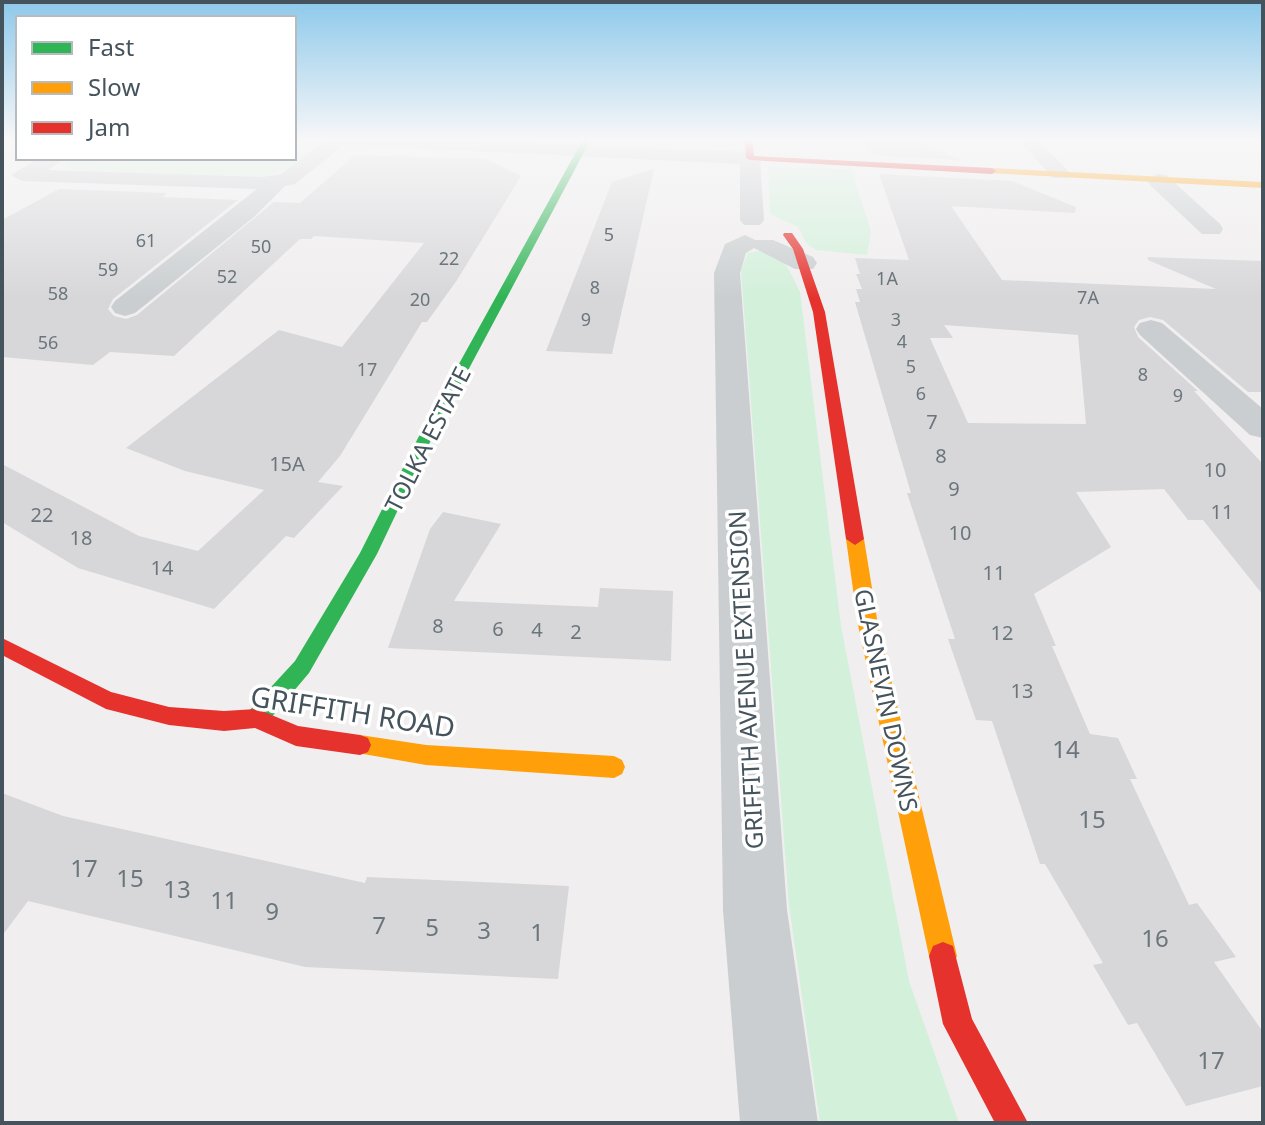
<svg xmlns="http://www.w3.org/2000/svg" width="1265" height="1125" viewBox="0 0 1265 1125" font-family="'Noto Sans',sans-serif">
<rect width="100%" height="100%" fill="#f0eeef"/>
<!-- green -->
<g fill="#d2f0da">
<polygon points="294,141 327,141 293,167 262,177 74,171 61,164 66,158 294,158"/>
<polygon points="768,167 851,169 871,232 867,255 816,250 807,244 798,227 770,214"/>
<path d="M759,251C785,253 789,271 800,292L841,626L909,981L959,1123H820L789,905L741,270L748,253Z"/>
</g>
<!-- building -->
<g fill="#d7d7d9" fill-rule="evenodd">
<polygon points="866,141 915,141 961,160 872,155"/>
<polygon points="355,155 486,159 521,176 457,280 427,322 422,322 340,456 318,482 343,486 294,538 286,536 214,609 78,568 2,522 2,464 139,536 198,551 264,490 185,471 126,448 279,330 342,347 424,243 314,236 311,239 300,239 174,356 110,352 93,365 2,357 2,220 59,189 167,193 162,197 238,200 113,299 108,309 114,316 126,319 137,315 274,202 300,203"/>
<polygon points="654,169 612,354 546,351 612,182"/>
<path d="M879,174L1012,181L1076,207L1075,213L951,206L1002,280L1216,289L1148,260V257L1263,261V392H1248L1163,320L1150,317L1139,320L1134,327L1138,337L1198,391H1194L1263,464V595L1203,520H1188L1164,489L1076,492L1111,547L1034,594L1056,646H1052L1090,734L1118,738L1137,779H1130L1189,905L1197,903L1236,957L1214,962L1263,1032V1086L1186,1106L1137,1023L1128,1025L1093,965L1103,963L1045,864H1040L992,721L976,720L948,639H955L907,493H911L855,302H860L856,289H862L856,274H860L855,258L909,260ZM944,325L1078,335L1086,424L968,423L930,338H953Z"/>
<polygon points="443,512 501,524 454,601 598,607 600,588 673,591 671,661 388,648 430,529"/>
<polygon points="2,793 63,816 365,883 367,877 569,886 558,979 305,967 28,901 2,936"/>
</g>
<g fill="none" stroke-linecap="round" stroke-linejoin="round">
<!-- street -->
<g fill="#caced0" fill-rule="evenodd">
<polygon points="326,141 477,141 750,152 760,158 764,220 760,225 744,225 740,220 740,164 344,145 295,184 285,186 254,217 135,313 125,316 115,313 111,307 115,301 257,189 22,181 11,175 39,158 65,158 48,170 262,177 281,174"/>
<polygon points="1020,141 1039,141 1067,170 1070,174 1067,178 1053,178"/>
<polygon points="1158,174 1166,175 1220,224 1223,229 1220,234 1202,234 1150,185 1147,180"/>
<polygon points="745,235 755,240 773,240 813,257 817,263 813,269 795,269 754,248 746,253 740,273 787,910 818,1123 740,1123 723,910 714,273 725,244"/>
<polygon points="1151,320 1162,323 1263,409 1263,438 1250,435 1140,335 1136,329 1140,323"/>
</g>
<!-- fast -->
<polygon fill="#30b455" fill-rule="evenodd" points="582,141 590,141 432,438 377,554 309,673 265,725 257,727 249,725 246,718 249,711 295,661 360,553 418,438"/>
<!-- slow -->
<g fill="#ff9f0a" fill-rule="evenodd">
<polygon points="992,168 1263,182 1263,188 989,173"/>
<polygon points="855,533 864,539 878,625 957,956 953,966 943,970 933,966 929,956 858,625 846,539"/>
<polygon points="360,735 426,745 614,756 622,760 625,767 622,774 614,778 426,765 352,752 349,745 352,738"/>
</g>
<!-- jam -->
<g fill="#e5322d" fill-rule="evenodd">
<polygon points="745,141 753,141 754,156 992,168 996,171 992,174 750,160 746,158"/>
<polygon points="784,233 792,233 803,249 825,312 864,539 855,545 846,539 813,312 793,249 783,235"/>
<polygon points="2,638 111,692 169,707 224,711 257,709 298,726 360,735 368,738 371,745 368,752 360,755 296,746 255,728 224,731 169,725 106,709 2,655"/>
<polygon points="943,942 953,946 972,1019 1028,1123 995,1123 943,1024 929,956 933,946"/>
</g>
</g>
<!-- sky -->
<linearGradient id="sky" x2="0" y2="1"><stop stop-color="#8dc9eb"/><stop offset="0.47" stop-color="#f8f7f8"/><stop offset="1" stop-color="#f8f7f8" stop-opacity="0"/></linearGradient>
<rect width="1265" height="298" fill="url(#sky)"/>
<g text-anchor="middle" dominant-baseline="central" stroke-width="7" stroke-linejoin="round" paint-order="stroke">
<!-- far-number labels -->
<g font-size="18" fill="#6b767c">
<text x="609" y="234">5</text>
<text x="146" y="240">61</text>
<text x="261" y="246">50</text>
<text x="449" y="258">22</text>
<text x="108" y="269">59</text>
<text x="227" y="276">52</text>
<text x="887" y="278">1A</text>
<text x="595" y="287">8</text>
<text x="58" y="293">58</text>
<text x="1088" y="297">7A</text>
<text x="420" y="299">20</text>
<text x="586" y="319">9</text>
<text x="896" y="319">3</text>
<text x="902" y="341">4</text>
<text x="48" y="342">56</text>
<text x="911" y="366">5</text>
<text x="367" y="369">17</text>
<text x="1143" y="374">8</text>
<text x="921" y="393">6</text>
<text x="1178" y="395">9</text>
</g>
<!-- number labels -->
<g font-size="20" fill="#6b767c">
<text x="932" y="421">7</text>
<text x="941" y="455">8</text>
<text x="287" y="463">15A</text>
<text x="1215" y="469">10</text>
<text x="954" y="488">9</text>
<text x="1222" y="511">11</text>
<text x="42" y="514">22</text>
<text x="960" y="532">10</text>
<text x="81" y="537">18</text>
<text x="162" y="567">14</text>
<text x="994" y="572">11</text>
<text x="438" y="625">8</text>
<text x="498" y="628">6</text>
<text x="537" y="629">4</text>
<text x="576" y="631">2</text>
<text x="1002" y="632">12</text>
<text x="1022" y="690">13</text>
</g>
<!-- street labels -->
<g font-size="24" fill="#45545c" stroke="#fff">
<text transform="translate(427 439) rotate(-63)">TOLKA ESTATE</text>
<text transform="translate(745 680) rotate(-93)">GRIFFITH AVENUE EXTENSION</text>
<text transform="translate(887 700) rotate(78)">GLASNEVIN DOWNS</text>
</g>
<!-- near-number labels -->
<g font-size="24" fill="#6b767c">
<text x="1066" y="748">14</text>
<text x="1092" y="818">15</text>
<text x="84" y="867">17</text>
<text x="130" y="877">15</text>
<text x="177" y="888">13</text>
<text x="224" y="899">11</text>
<text x="272" y="910">9</text>
<text x="379" y="924">7</text>
<text x="432" y="926">5</text>
<text x="484" y="929">3</text>
<text x="537" y="931">1</text>
<text x="1155" y="937">16</text>
<text x="1211" y="1059">17</text>
</g>
<!-- near-street labels -->
<g font-size="28" fill="#45545c" stroke="#fff">
<text transform="translate(353 711) rotate(9)">GRIFFITH ROAD</text>
</g>
</g>
<!-- border -->
<rect width="1265" height="1125" fill="none" stroke="#45545c" stroke-width="8"/>
<!-- legend -->
<rect x="16" y="16" width="280" height="144" fill="#ffffff" stroke="#b5bbbe" stroke-width="2"/>
<rect x="32" y="42" width="40" height="12" fill="#30b455" stroke="#b5bbbe" stroke-width="2"/>
<text x="88" y="56" font-size="24" fill="#45545c">Fast</text>
<rect x="32" y="82" width="40" height="12" fill="#ff9f0a" stroke="#b5bbbe" stroke-width="2"/>
<text x="88" y="96" font-size="24" fill="#45545c">Slow</text>
<rect x="32" y="122" width="40" height="12" fill="#e5322d" stroke="#b5bbbe" stroke-width="2"/>
<text x="88" y="136" font-size="24" fill="#45545c">Jam</text>
</svg>
